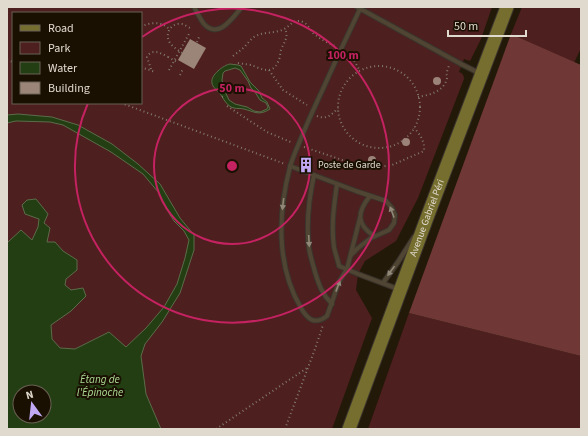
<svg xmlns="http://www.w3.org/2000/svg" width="588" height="436" viewBox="0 0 588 436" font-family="'Source Sans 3',sans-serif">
<rect width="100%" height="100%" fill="#231909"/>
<!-- green -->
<g fill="#4d1f1e" fill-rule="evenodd">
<path d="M7,7H492L481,39L470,61L464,59L459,72C462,73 464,75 464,79L418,198L396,241L365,261L358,274L356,290L372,318L332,429H7ZM13,13H141V103H13ZM20,392H44V416H20Z"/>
<polygon points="522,7 581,7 581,48 574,63 511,34"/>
<polygon points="409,313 581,356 581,429 368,429"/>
</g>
<!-- forest -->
<polygon fill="#6f3837" points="511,34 581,65 581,356 409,313"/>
<!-- water -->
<g fill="#233e12" stroke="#5c6c4a" fill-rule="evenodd">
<path d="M230,64L238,65L241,66L250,82L259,91L262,98L267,102L270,109C259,116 255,112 244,109C241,108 237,109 234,108C228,107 224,100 221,95C219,92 212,87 212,83C210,75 224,65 230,64ZM235,68L240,70L248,81L251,88L255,92L260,100L266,103L268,107L267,109L260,112L254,111L247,107L235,104L229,100L224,89L222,80L223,73L225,71Z"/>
<path d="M18,114L52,117L78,125L112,144L138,164L160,184L180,218L194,235V250L180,293L162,322L145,344L141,356L146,394L161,429H7V242H8L21,230L32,240L38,227L39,219L25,214L22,205L27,200L36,199L48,214L44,223L50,228L47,242H55L63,251L77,260V270L66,279L65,285L71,290L83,288L86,296L71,311L51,325L52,339L60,348L75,349L109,332L126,347L146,328L164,307L177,284L185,258L189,240L184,231L174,221L166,208L159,193L143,174L111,152L63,125L50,122L16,121L7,123V115ZM20,392H44V416H20Z"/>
</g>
<!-- building -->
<polygon fill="#9b8579" points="190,39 206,48 194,69 178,60"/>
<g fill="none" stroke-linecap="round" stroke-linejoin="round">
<defs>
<g id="lane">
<path d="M194,7C197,12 200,19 204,24C219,40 233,17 242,7"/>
<polyline points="357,7 461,64 479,73"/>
<polyline points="290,166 356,191 386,201 392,208 395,215 394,223 389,230 371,238 358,248 351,255"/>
<path d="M314,175C309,198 306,224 309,248C310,256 313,264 315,272C319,285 322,294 332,304"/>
<path d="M337,184C334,205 331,226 334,247C335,253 338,260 339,266L358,274L398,289"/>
<path d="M370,196C357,212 356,224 374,236"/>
<path d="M360,218L347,269L339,282L327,316C315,325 308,320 301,308C276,266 278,213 290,167C293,156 298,146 302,136C308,121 315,106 322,91C334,64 347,36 360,9"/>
<polyline points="383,283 398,262 414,237"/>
</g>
<g id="primary">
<path id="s1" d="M349,429L428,215L507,7"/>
</g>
</defs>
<!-- lane casing -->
<use href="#lane" stroke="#3b342d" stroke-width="6"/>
<!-- primary casing -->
<use href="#primary" stroke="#3b342d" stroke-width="15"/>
<!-- path -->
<g stroke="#82796c" stroke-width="2" stroke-dasharray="1 3" stroke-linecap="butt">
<path d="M141,27C149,22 162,21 169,29"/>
<polyline points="197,42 199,37"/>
<polyline points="346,52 354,60 360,71"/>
<path d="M182,53C178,50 173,47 170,43C164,34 171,22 182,24C185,25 188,27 190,28"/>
<path d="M233,56C238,52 243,49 247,44C249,42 251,39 254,37C263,31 275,34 284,29C291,26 293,18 303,22C308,24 310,30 313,33C320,39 328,43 335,46"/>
<polyline points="7,60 13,62"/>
<path d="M238,63C242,64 246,64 251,65C260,68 272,76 278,62C280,59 280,54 281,50C284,42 289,37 285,29"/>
<circle cx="379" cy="107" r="41"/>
<path d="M141,67C146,69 150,70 155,72"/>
<path d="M151,69L147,57C152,48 161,53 168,57"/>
<polyline points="169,70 190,32"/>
<polyline points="269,70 283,90 307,105"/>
<polyline points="180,75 183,69"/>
<polyline points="222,97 226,96"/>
<path d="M418,97C429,95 444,92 447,78C448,74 446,77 447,72C447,71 449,66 449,65"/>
<polyline points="121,103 285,164"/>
<polyline points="227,106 267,132 293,143"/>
<path d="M317,116C326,120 332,115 338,108"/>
<path d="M304,147L357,165L369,168L379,167L392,165L424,151C425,142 420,134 414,128"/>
<polyline points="216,429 307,368"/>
<polyline points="285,429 315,349 323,325"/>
</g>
<!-- lane -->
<use href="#lane" stroke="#504533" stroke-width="4"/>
<!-- primary -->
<use href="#primary" stroke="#756e2e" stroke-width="13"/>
<!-- path-bridge -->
<polyline stroke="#82796c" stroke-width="2" stroke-dasharray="1 3" stroke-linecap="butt" points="168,57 177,62"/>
</g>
<!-- trees -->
<g fill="#9c837a">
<circle cx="437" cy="81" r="4"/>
<circle cx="406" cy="142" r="4"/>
<circle cx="372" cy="160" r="4"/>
</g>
<!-- one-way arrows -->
<defs><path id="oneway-solid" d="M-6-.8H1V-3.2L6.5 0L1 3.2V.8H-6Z"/></defs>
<g fill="#918879">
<use href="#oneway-solid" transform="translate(283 204) rotate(97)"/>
<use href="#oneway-solid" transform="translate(392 212) rotate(-110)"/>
<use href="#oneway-solid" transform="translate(309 241) rotate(87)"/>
<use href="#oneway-solid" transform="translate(391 271) rotate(126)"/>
<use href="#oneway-solid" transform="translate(338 286) rotate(-69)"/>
</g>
<!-- distance rings -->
<g fill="none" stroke="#c42261" stroke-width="2">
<circle cx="232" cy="166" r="78"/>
<path d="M142 37A157 157 0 1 1 88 103"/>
</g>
<!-- icons -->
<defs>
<symbol id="building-bare" viewBox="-9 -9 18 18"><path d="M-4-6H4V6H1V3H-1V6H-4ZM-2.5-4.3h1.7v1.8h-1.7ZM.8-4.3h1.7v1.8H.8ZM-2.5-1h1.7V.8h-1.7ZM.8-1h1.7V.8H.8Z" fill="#c0a8f3" stroke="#1a1002" stroke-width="2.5" paint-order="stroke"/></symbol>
</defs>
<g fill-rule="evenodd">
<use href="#building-bare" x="295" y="154" width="22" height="22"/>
</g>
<g text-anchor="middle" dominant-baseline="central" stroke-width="4" stroke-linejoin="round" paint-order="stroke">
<!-- poi labels -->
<g font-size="10" fill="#e0d9ce" stroke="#1a1002" text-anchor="start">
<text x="318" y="165">Poste de Garde</text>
</g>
<!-- street labels -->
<g font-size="10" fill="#e0d9ce" stroke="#1a1002">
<text stroke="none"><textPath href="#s1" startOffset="225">Avenue Gabriel Péri</textPath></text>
</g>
<!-- water labels -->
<g font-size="11" font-style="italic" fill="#acdb94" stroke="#1a1002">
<text x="100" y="379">Étang de<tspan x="100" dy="13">l'Épinoche</tspan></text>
</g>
</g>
<circle cx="232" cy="166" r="6" fill="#c42261" stroke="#1a1002" stroke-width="2"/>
<g font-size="12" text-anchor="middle" font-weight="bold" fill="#c42261" stroke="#1a1002" stroke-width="4" stroke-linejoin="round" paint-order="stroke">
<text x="343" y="59">100 m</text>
<text x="232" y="92">50 m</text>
</g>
<!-- border -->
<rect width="588" height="436" fill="none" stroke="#e0d9ce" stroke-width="16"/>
<!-- legend -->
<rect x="12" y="12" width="130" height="92" fill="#1a1002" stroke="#696054"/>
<rect x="20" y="25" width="20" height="6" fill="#756e2e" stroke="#696054"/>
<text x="48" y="32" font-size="12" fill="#e0d9ce">Road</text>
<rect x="20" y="42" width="20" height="12" fill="#4d1f1e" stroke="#696054"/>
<text x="48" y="52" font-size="12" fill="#e0d9ce">Park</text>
<rect x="20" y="62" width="20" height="12" fill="#233e12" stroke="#696054"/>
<text x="48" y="72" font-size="12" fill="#e0d9ce">Water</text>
<rect x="20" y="82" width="20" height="12" fill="#9b8579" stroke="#696054"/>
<text x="48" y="92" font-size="12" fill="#e0d9ce">Building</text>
<!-- north arrow -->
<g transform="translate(32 404) rotate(345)"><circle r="19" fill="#1a1002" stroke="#696054"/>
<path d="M0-3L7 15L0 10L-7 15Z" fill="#c0a8f3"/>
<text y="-6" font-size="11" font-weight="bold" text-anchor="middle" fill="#e0d9ce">N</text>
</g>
<!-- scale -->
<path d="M448 30v6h78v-6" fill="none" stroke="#e0d9ce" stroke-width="2"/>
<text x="454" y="30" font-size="12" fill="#e0d9ce" stroke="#1a1002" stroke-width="3" paint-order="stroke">50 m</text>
</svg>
